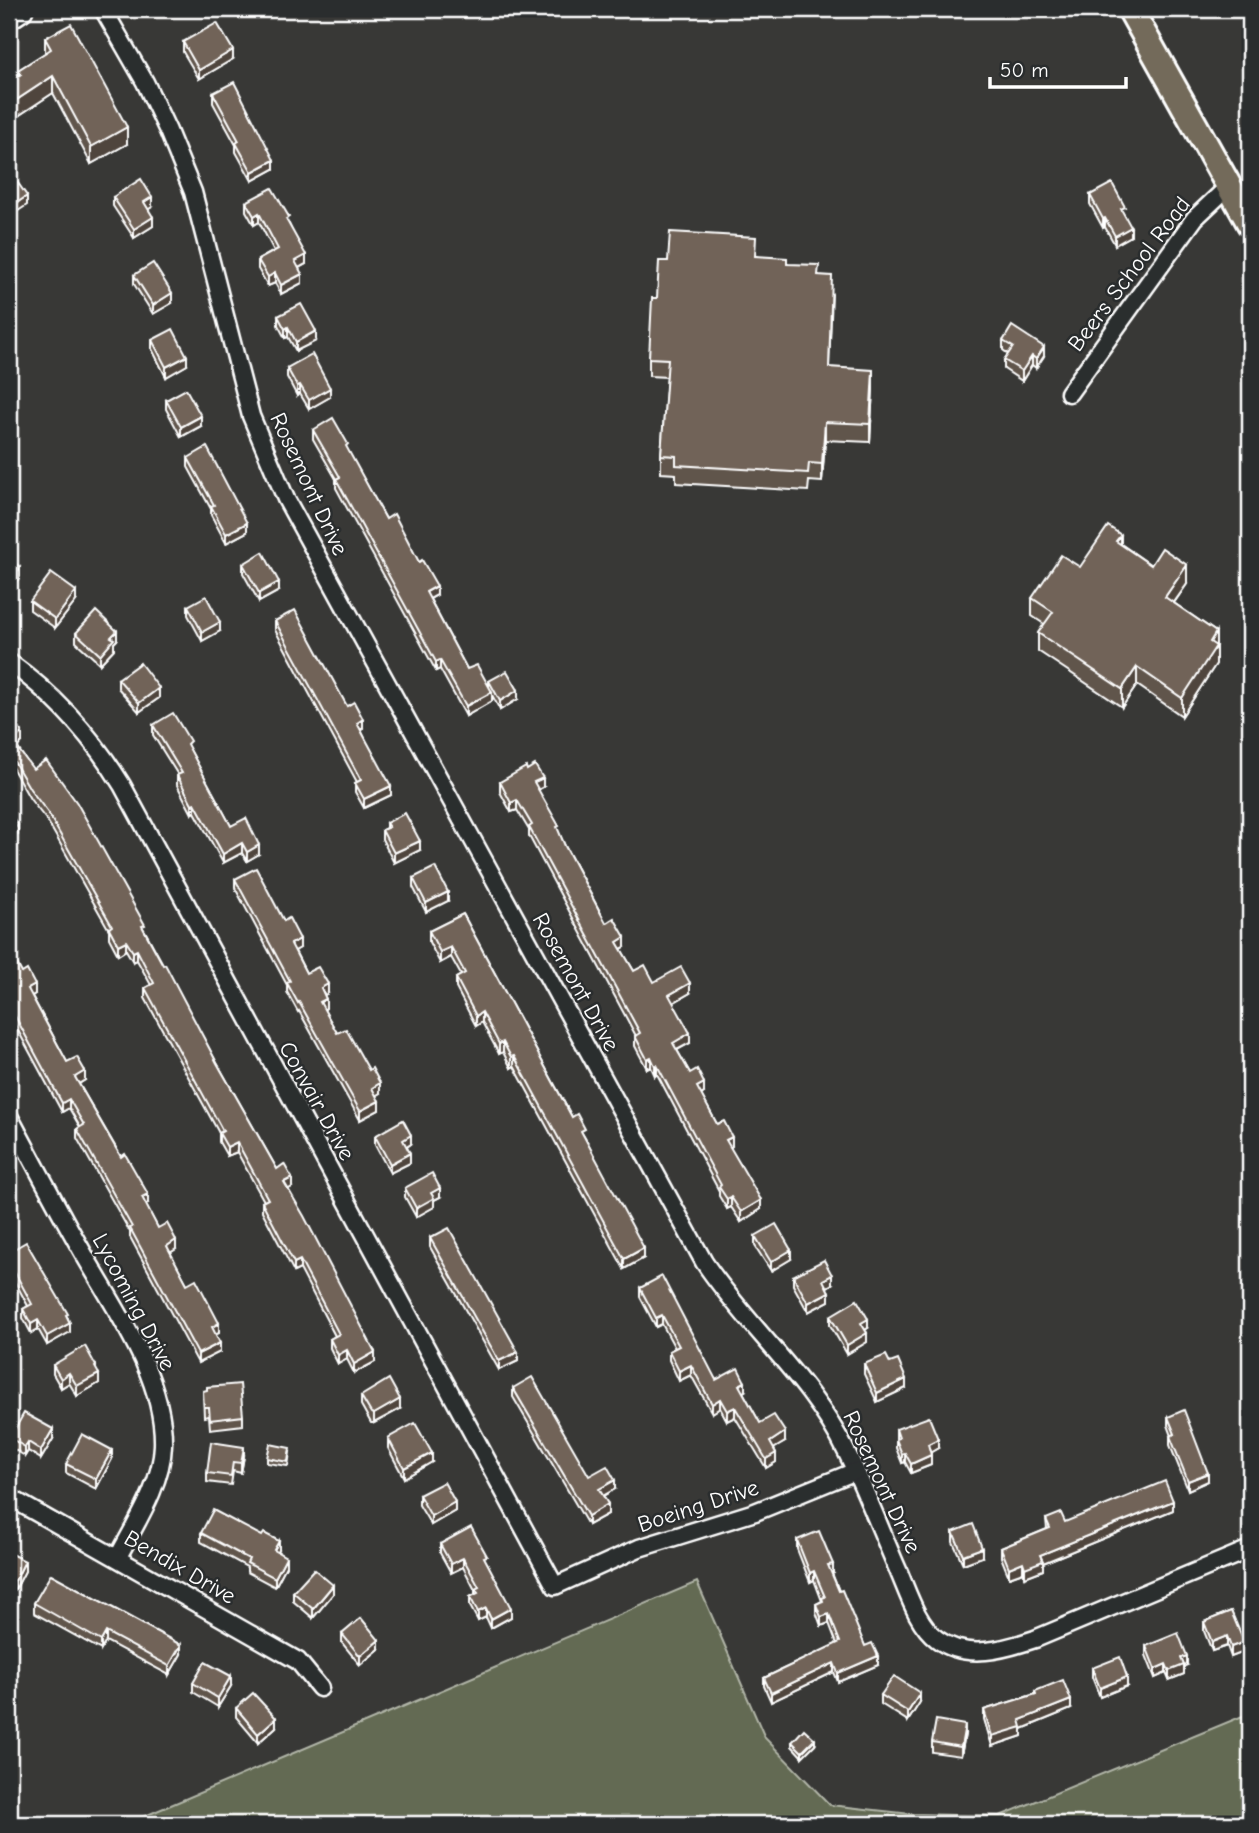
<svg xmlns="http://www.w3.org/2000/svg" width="1259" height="1833" viewBox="0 0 1259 1833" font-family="'Comic Neue',sans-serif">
<rect width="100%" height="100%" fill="#383836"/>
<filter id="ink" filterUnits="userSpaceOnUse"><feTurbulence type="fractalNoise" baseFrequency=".0143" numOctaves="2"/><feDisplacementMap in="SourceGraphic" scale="14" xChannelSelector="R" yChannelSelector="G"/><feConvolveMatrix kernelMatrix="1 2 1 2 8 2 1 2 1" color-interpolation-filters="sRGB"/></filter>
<g filter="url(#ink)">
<!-- green -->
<polygon fill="#636b52" stroke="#b1b5a8" stroke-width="2" points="697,1582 765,1738 830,1805 911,1814 1000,1816 1250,1713 1250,1824 126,1824"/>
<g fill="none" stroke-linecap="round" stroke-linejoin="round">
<defs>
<g id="street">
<path d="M103,9L145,82L168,131L193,192L251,416L286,499L704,1262C748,1328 812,1380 847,1453C866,1491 881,1531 898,1570C908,1593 917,1624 937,1639C966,1661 1005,1649 1035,1639L1250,1549"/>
<polyline points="1069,393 1195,218 1229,186"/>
<path d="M9,662C55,695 92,736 122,785L555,1586L639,1548L755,1512L856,1471"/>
<path d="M9,1116C33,1161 57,1207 82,1251C114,1308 165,1377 163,1445C162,1484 136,1523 118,1557"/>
<polyline points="9,1497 298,1661 320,1688"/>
</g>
<polyline id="secondary" points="9,17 21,9"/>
<polyline id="primary" points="1130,9 1250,224"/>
</defs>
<!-- street casing -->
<use href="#street" stroke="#fff" stroke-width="21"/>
<!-- secondary casing -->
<use href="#secondary" stroke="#fff" stroke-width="28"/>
<!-- primary casing -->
<use href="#primary" stroke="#fff" stroke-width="30"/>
<!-- street -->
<use href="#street" stroke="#2a2d2e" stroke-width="16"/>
<!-- secondary -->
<use href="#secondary" stroke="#2a2d2e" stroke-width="23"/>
<!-- primary -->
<use href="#primary" stroke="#736b5a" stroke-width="24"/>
</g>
<!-- wall -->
<g fill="#61554c" stroke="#fff" stroke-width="2">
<polygon points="45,38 127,144 91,164 53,93 15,118 9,109 9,83 18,76 18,70 45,53"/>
<polygon points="183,42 233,59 199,79 183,52"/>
<polygon points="213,93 274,169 252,181 236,152 236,145 213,103"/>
<polygon points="1090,195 1125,216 1131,236 1115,245 1105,227 1103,228 1090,204"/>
<polygon points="113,197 152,207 148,209 153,226 134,238 113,206"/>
<polygon points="246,202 289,224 306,264 299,268 302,283 281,294 275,283 268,286 258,269 258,260 274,251 259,222 254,225 246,211"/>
<polygon points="756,256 787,264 819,275 832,294 829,367 873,388 870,442 825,440 822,482 809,481 808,491 676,483 676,474 661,473 661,455 667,377 649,376 649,358 657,298 668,261"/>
<polygon points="134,275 172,303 153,314 134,284"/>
<polygon points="278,316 316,341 296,351 288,337 285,338 278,325"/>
<polygon points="152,340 187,365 166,377 152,349"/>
<polygon points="1003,341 1044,356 1036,368 1032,365 1022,381 1004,369 1004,360 1008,354 1003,350"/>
<polygon points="287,368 330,397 309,409 300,394 297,396 287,377"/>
<polygon points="166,400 201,426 181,437 166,409"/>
<polygon points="313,430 348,451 386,519 437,595 430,599 467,669 489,688 489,681 518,699 500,710 492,695 492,701 466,716 440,669 436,671 336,488 336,479 313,439"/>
<polygon points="188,458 247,532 226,543 211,515 211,509 188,467"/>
<polygon points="1121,544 1151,565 1187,584 1174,603 1216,632 1216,664 1182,716 1137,685 1122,707 1038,651 1038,633 1044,624 1032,616 1032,598 1080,567"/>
<polygon points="243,564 279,591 259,602 243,573"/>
<polygon points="30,601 76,601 55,628 30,610"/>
<polygon points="188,606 220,631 202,641 188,615"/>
<polygon points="275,621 347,706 363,728 361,730 391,795 364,808 355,792 355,783 357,782 275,630"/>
<polygon points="76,633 117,640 114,643 114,649 100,664 76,642"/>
<polygon points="118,679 159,698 139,712 118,688"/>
<polygon points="9,720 22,742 17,747 145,931 217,1063 277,1169 292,1187 288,1189 375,1362 354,1373 347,1359 338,1364 330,1348 330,1339 335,1336 300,1269 294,1272 262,1211 262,1202 264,1201 237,1152 227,1156 219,1142 219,1133 145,998 145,988 151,985 137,960 133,962 126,950 118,955 109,938 109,930 48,822 30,799 9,762"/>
<polygon points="153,725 190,750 231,826 259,854 247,861 242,853 223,863 195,812 192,814 177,785 177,775 178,775 153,735"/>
<polygon points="500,782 543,787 538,790 565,846 606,923 625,947 621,949 634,971 654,982 690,993 673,1003 690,1043 677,1050 690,1073 704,1093 701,1095 717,1124 732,1146 730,1148 761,1209 741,1222 731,1207 727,1209 719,1196 719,1191 657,1074 655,1076 651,1067 647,1069 635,1046 635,1036 636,1036 529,836 529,830 517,810 511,812 500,792"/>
<polygon points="386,823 420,850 394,863 382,839 382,830 386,828"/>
<polygon points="1250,872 1250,922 1244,891 1244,873"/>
<polygon points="413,878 448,901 426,912 413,887"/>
<polygon points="235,879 284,921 300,948 295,951 306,973 328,993 324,995 326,1008 324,1010 337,1033 380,1093 376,1095 379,1110 360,1120 299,1011 298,1012 287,992 287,985 235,888"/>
<polygon points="463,914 572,1117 585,1138 644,1258 624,1269 514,1066 511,1068 503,1052 499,1054 482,1022 476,1026 456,988 456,978 461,975 451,957 440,963 429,942 429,931"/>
<polygon points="9,964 22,973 35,994 32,996 67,1062 85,1080 79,1084 148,1203 145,1204 158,1228 176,1249 170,1253 187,1284 219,1333 215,1334 220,1352 198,1363 130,1237 130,1232 77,1138 77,1129 80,1127 69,1108 62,1112 9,1014"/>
<polygon points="375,1136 411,1144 407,1147 410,1163 390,1173 375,1145"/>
<polygon points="405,1188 440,1197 434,1200 434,1207 416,1217 405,1197"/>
<polygon points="755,1236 791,1259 771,1271 755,1246"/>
<polygon points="430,1238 518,1361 499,1370 430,1247"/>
<polygon points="9,1252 68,1318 70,1332 47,1345 38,1329 31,1333 23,1318 23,1309 28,1306 13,1278 9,1280"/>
<polygon points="793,1276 832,1284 827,1287 829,1301 808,1312 793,1285"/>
<polygon points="640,1288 716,1380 745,1391 743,1392 760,1423 785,1442 774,1448 776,1462 766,1468 735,1417 727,1421 720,1408 712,1413 691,1375 679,1381 669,1360 669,1351 675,1348 662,1324 656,1327 640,1297"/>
<polygon points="830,1316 868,1328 865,1330 867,1342 847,1354 830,1325"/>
<polygon points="890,1363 906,1388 877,1402 864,1374 864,1364"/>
<polygon points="53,1365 96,1370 99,1383 77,1396 69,1383 61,1388 53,1374"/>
<polygon points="513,1388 589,1476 615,1489 603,1496 608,1514 588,1525 513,1397"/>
<polygon points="203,1391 243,1416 243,1425 210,1429 209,1416 204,1417"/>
<polygon points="361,1396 400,1409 374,1423 371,1423 361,1405"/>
<polygon points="1168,1417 1208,1481 1188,1490 1170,1445 1170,1436 1172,1436 1168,1425"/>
<polygon points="896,1429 938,1448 931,1452 931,1465 911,1473 905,1462 902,1463 896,1448"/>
<polygon points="10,1438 53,1439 41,1459 28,1451 25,1456 10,1447"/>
<polygon points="388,1438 432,1462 404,1478 388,1448"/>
<polygon points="290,1452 288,1466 267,1463 267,1458"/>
<polygon points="244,1456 241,1473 233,1471 231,1485 207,1482 207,1473"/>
<polygon points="112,1459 96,1489 66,1473 66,1464"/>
<polygon points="419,1495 455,1511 431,1525 419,1505"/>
<polygon points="1173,1510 1043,1563 1043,1570 1025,1577 1023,1572 1009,1577 1001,1557 1001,1548 1047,1529 1046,1519 1065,1522"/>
<polygon points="953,1532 982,1557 963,1564 953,1542"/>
<polygon points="201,1533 279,1550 278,1553 286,1566 275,1587 247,1572 247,1567 201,1542"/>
<polygon points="797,1540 833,1573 832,1573 839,1591 860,1636 865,1646 878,1665 838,1682 834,1672 771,1702 764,1686 764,1678 837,1644 829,1623 821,1626 816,1612 816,1604 822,1601 814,1580 810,1582 797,1549"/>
<polygon points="440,1544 487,1563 511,1617 491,1628 486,1617 478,1621 470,1606 470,1597 475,1594 475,1590 463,1567 451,1573 440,1553"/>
<polygon points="9,1553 25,1571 15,1590 9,1587"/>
<polygon points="293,1592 333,1594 313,1618 293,1601"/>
<polygon points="34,1603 181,1654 169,1675 106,1641 101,1650 34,1613"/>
<polygon points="1231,1611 1244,1652 1231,1657 1227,1646 1212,1651 1204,1631 1204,1622"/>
<polygon points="342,1634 379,1649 360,1665 342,1643"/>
<polygon points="1146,1646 1187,1665 1184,1666 1184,1674 1169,1680 1166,1673 1155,1678 1146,1655"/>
<polygon points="1092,1668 1127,1686 1100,1697 1092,1677"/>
<polygon points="193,1683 231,1686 218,1707 193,1692"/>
<polygon points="1035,1691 1071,1709 1022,1729 1022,1736 992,1746 984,1719 984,1710 1035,1694"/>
<polygon points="881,1695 920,1702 908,1721 881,1704"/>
<polygon points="236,1708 276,1727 258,1743 236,1717"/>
<polygon points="965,1734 961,1756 932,1752 932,1742"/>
<polygon points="792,1742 815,1744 802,1757 792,1746"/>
</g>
<!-- shaded-wall -->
<g fill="#4f453e" stroke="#fff" stroke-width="2">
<polygon points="233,50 233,59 199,79 199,70"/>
<polygon points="53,76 53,93 15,118 15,101"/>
<polygon points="127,127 127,144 91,164 91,147"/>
<polygon points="274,160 274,169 252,181 252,172"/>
<polygon points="27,196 27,205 9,217 9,208"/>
<polygon points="152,197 152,207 144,212 144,202"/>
<polygon points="259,213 259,222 254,225 254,216"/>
<polygon points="153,217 153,226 134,238 134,229"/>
<polygon points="1105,218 1105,227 1103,228 1103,219"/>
<polygon points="1131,227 1131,236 1115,245 1115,236"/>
<polygon points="306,255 306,264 295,270 295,261"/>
<polygon points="275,273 275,283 268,286 268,277"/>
<polygon points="302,274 302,283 281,294 281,285"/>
<polygon points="172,293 172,303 153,314 153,305"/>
<polygon points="288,327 288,337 285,338 285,329"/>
<polygon points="316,331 316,341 296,351 296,342"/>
<polygon points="1044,347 1044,356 1036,368 1036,359"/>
<polygon points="187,356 187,365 166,377 166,367"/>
<polygon points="1032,356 1032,365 1022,381 1022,371"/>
<polygon points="873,370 873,388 870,442 870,424"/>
<polygon points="300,385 300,394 297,396 297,386"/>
<polygon points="330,388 330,397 309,409 309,400"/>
<polygon points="201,416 201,426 181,437 181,427"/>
<polygon points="825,422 825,440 822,482 822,464"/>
<polygon points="247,523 247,532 226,543 226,534"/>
<polygon points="1121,535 1121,553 1116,541"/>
<polygon points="1187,565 1187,584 1165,615 1165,597"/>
<polygon points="20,567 20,577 9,591 9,582"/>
<polygon points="279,582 279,591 259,602 259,593"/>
<polygon points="437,586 437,595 426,601 426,592"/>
<polygon points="76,591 76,601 55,628 55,619"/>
<polygon points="220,622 220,631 202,641 202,632"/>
<polygon points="117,631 117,640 114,643 114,649 100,664 100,655 111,637"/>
<polygon points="1216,632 1216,664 1182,716 1182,698 1210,642"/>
<polygon points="440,660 440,669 436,671 436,662"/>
<polygon points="1137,667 1137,685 1122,707 1122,689"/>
<polygon points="159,688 159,698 139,712 139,703"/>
<polygon points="518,690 518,699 500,710 500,701"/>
<polygon points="492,692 492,701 466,716 466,706"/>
<polygon points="363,719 363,728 357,732 357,723"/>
<polygon points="22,732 22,742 10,755 9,746"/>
<polygon points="543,778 543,787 534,792 534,782"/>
<polygon points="391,786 391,795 364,808 364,799"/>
<polygon points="517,800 517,810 511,812 511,803"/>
<polygon points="195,803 195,812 192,814 192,804"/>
<polygon points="18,825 18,834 9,841 9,832"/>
<polygon points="420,841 420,850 394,863 394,853"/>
<polygon points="242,843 242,853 223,863 223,854"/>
<polygon points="259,845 259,854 247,861 247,852"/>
<polygon points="448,892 448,901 426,912 426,903"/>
<polygon points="17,925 17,934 9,939 9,930"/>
<polygon points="625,937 625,947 617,951 617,942"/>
<polygon points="300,939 300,948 291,953 291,944"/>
<polygon points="126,941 126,950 118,955 118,945"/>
<polygon points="451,947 451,957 440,963 440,952"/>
<polygon points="137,950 137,960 133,962 133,952"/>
<polygon points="690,983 690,993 669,1005 669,995"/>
<polygon points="328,984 328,993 321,997 321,988"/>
<polygon points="35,985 35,994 28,998 28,989"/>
<polygon points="326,999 326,1008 320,1012 320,1002"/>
<polygon points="482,1012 482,1022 476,1026 476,1016"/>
<polygon points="690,1033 690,1043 673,1052 673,1043"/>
<polygon points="503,1042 503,1052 499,1054 499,1044"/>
<polygon points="514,1056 514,1066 511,1068 511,1057"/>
<polygon points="651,1057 651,1067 647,1069 647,1059"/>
<polygon points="657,1065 657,1074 655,1076 655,1066"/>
<polygon points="85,1071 85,1080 75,1086 75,1077"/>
<polygon points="380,1083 380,1093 372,1098 372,1088"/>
<polygon points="704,1083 704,1093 697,1097 697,1087"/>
<polygon points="69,1099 69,1108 62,1112 62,1103"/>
<polygon points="379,1101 379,1110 360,1120 360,1111"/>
<polygon points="411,1135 411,1144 403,1149 403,1140"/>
<polygon points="732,1137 732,1146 726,1150 726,1140"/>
<polygon points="237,1142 237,1152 227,1156 227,1147"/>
<polygon points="410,1153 410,1163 390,1173 390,1164"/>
<polygon points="292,1178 292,1187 284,1192 284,1182"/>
<polygon points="440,1188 440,1197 434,1200 434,1207 416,1217 416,1208 431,1193"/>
<polygon points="148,1194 148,1203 142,1207 142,1197"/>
<polygon points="731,1197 731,1207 727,1209 727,1199"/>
<polygon points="761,1200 761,1209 741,1222 741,1212"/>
<polygon points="176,1240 176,1249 167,1255 167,1246"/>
<polygon points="644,1248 644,1258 624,1269 624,1259"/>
<polygon points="791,1250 791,1259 771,1271 771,1262"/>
<polygon points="300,1260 300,1269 294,1272 294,1263"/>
<polygon points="13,1269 13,1278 9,1280 9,1271"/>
<polygon points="832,1275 832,1284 823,1290 823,1280"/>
<polygon points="829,1292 829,1301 808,1312 808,1303"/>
<polygon points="662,1315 662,1324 656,1327 656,1318"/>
<polygon points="868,1319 868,1328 861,1332 861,1323"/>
<polygon points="38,1320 38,1329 31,1333 31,1324"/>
<polygon points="70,1323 70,1332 47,1345 47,1336"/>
<polygon points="219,1323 219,1333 212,1336 212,1327"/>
<polygon points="867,1333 867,1342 847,1354 847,1345"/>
<polygon points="220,1343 220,1352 198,1363 198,1354"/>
<polygon points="347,1350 347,1359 338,1364 338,1355"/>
<polygon points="375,1352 375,1362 354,1373 354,1364"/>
<polygon points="518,1352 518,1361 499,1370 499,1361"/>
<polygon points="691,1365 691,1375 679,1381 679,1371"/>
<polygon points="96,1366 96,1375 99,1374 99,1383 77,1396 77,1386"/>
<polygon points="69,1373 69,1383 61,1388 61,1379"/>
<polygon points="906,1379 906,1388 877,1402 877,1393"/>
<polygon points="745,1382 745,1391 739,1394 739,1385"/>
<polygon points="400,1399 400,1409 374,1423 374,1414"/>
<polygon points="720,1399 720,1408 712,1413 712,1404"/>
<polygon points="735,1407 735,1417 727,1421 727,1411"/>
<polygon points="53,1429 53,1439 41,1459 41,1450"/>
<polygon points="785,1432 785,1442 770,1451 770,1442"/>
<polygon points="938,1439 938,1448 928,1454 928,1444"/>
<polygon points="28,1442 28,1451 25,1456 25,1447"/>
<polygon points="244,1447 244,1456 241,1473 241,1463"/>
<polygon points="112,1450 112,1459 96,1489 96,1479"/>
<polygon points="432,1453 432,1462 404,1478 404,1468"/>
<polygon points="776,1453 776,1462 766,1468 766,1459"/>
<polygon points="905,1453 905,1462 902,1463 902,1454"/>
<polygon points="931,1455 931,1465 911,1473 911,1464"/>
<polygon points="1208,1473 1208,1481 1188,1490 1188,1481"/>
<polygon points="615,1480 615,1489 599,1498 599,1489"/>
<polygon points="1173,1501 1173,1510 1043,1563 1043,1570 1025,1577 1025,1568 1040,1555"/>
<polygon points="455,1502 455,1511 431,1525 431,1516"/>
<polygon points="608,1504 608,1514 588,1525 588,1516"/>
<polygon points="279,1541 279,1550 274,1560 274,1550"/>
<polygon points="982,1548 982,1557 963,1564 963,1555"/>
<polygon points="286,1557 286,1566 275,1587 275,1578"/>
<polygon points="463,1558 463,1567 451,1573 451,1564"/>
<polygon points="25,1561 25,1571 15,1590 15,1581"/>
<polygon points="1023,1562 1023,1572 1009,1577 1009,1568"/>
<polygon points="833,1564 833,1573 828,1574 828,1565"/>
<polygon points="814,1571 814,1580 810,1582 810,1573"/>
<polygon points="333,1585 333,1594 313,1618 313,1609"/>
<polygon points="486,1608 486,1617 478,1621 478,1612"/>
<polygon points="511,1608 511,1617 491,1628 491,1619"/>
<polygon points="829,1614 829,1623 821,1626 821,1617"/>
<polygon points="106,1632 106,1641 101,1650 101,1641"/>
<polygon points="1227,1636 1227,1646 1212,1651 1212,1642"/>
<polygon points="379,1640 379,1649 360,1665 360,1656"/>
<polygon points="1244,1642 1244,1652 1231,1657 1231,1647"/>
<polygon points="181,1645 181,1654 169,1675 169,1666"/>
<polygon points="878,1656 878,1665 838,1682 838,1673"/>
<polygon points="1187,1656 1187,1665 1184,1666 1184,1674 1169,1680 1169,1671 1181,1658"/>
<polygon points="834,1663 834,1672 771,1702 771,1693"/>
<polygon points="1166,1664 1166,1673 1155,1678 1155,1669"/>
<polygon points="231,1676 231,1686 218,1707 218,1698"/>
<polygon points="1127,1677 1127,1686 1100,1697 1100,1688"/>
<polygon points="920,1693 920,1702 908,1721 908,1712"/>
<polygon points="1071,1700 1071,1709 1022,1729 1022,1736 992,1746 992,1736 1020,1720"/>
<polygon points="276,1718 276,1727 258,1743 258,1734"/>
<polygon points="965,1725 965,1734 961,1756 961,1747"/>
<polygon points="815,1739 815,1744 802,1757 802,1752"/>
</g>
<!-- building -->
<g fill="#716358" stroke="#fff" stroke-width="2">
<polygon points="217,23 233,50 199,70 183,42"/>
<polygon points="71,24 127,127 91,147 53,76 15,101 9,92 9,83 21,74 18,70 51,49 45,38"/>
<polygon points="234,82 274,160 252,172 236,143 239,141 213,93"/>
<polygon points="9,170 27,196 9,208"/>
<polygon points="141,179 152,197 144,202 153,217 134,229 113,197"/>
<polygon points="1112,183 1125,207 1121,209 1131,227 1115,236 1105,218 1103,219 1090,195"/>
<polygon points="272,188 289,217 286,219 306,255 295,261 302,274 281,285 275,273 268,277 258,260 278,249 259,213 254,216 246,202"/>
<polygon points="670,232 756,237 755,256 787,258 787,264 819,265 818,275 832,276 829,367 873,370 870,424 825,422 822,464 809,463 808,473 676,465 676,456 661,455 668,359 649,358 652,298 657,298 659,261 668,261"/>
<polygon points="153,263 172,293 153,305 134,275"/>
<polygon points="301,304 316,331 296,342 288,327 285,329 278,316"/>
<polygon points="1012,326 1044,347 1036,359 1032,356 1022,371 1004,360 1013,347 1003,341"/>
<polygon points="173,329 187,356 166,367 152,340"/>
<polygon points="312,354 330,388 309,400 300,385 297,386 287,368"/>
<polygon points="186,389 201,416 181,427 166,400"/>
<polygon points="333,418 348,444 346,446 386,519 394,514 419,562 422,560 437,586 426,592 467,669 477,665 492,692 466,706 440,660 436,662 336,479 340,477 313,430"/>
<polygon points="207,447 247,523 226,534 211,506 214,505 188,458"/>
<polygon points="1108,526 1121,535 1116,541 1151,565 1162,548 1187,565 1165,597 1216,632 1210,642 1216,646 1182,698 1137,667 1122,689 1038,633 1053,612 1032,598 1061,555 1080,567"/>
<polygon points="263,552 279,582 259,593 243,564"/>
<polygon points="9,558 20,567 9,582"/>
<polygon points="51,573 76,591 55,619 30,601"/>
<polygon points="206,596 220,622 202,632 188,606"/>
<polygon points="295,610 347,706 354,702 363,719 357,723 391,786 364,799 355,783 361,780 275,621"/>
<polygon points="96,611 117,631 111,637 114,639 100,655 76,633"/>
<polygon points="140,663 159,688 139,703 118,679"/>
<polygon points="507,671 518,690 500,701 489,681"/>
<polygon points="173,713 190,741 187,744 231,826 246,818 259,845 247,852 242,843 223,854 195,803 192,804 177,775 182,773 153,725"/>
<polygon points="9,720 22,732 9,746"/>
<polygon points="15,745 33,769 46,760 77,803 145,925 142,926 163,965 165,964 217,1063 277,1169 284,1164 292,1178 284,1182 304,1216 375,1352 354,1364 347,1350 338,1355 330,1339 339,1334 300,1260 294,1263 262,1202 268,1199 237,1142 227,1147 219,1133 223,1131 145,988 154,983 137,950 133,952 126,941 118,945 109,928 112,926 48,813 30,789 9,753 9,750"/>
<polygon points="535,765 543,778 534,782 559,826 557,827 565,846 606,923 614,918 625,937 617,942 634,971 645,965 654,982 681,967 690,983 669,995 690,1033 673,1043 690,1073 697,1069 704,1083 697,1087 717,1124 724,1121 732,1137 726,1140 761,1200 741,1212 731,1197 727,1199 719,1187 721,1185 657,1065 655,1066 651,1057 647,1059 635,1036 640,1033 529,827 532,825 517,800 511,803 500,782 526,767 527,770"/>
<polygon points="9,812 18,825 9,832"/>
<polygon points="405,813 420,841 394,853 382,830 389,827 386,823"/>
<polygon points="435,867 448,892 426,903 413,878"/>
<polygon points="256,868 284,921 289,918 300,939 291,944 306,973 318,967 328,984 321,988 326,999 320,1002 337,1033 346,1029 369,1070 372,1068 380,1083 372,1088 379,1101 360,1111 299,1002 298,1003 287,983 290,981 235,879"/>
<polygon points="1250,872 1250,904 1244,873"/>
<polygon points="9,909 17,925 9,930"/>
<polygon points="463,914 572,1117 577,1114 585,1129 581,1131 644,1248 624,1259 514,1056 511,1057 503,1042 499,1044 482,1012 476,1016 456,978 465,973 451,947 440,952 429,931"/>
<polygon points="15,960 22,973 27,970 35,985 28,989 67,1062 77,1057 85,1071 75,1077 121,1157 125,1154 148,1194 142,1197 158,1228 167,1223 176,1240 167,1246 187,1284 196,1279 219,1323 212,1327 220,1343 198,1354 130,1228 132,1227 77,1129 84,1125 69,1099 62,1103 9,1005 9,964"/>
<polygon points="403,1120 411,1135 403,1140 410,1153 390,1164 375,1136"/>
<polygon points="432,1173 440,1188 431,1193 434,1198 416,1208 405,1188"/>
<polygon points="776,1224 791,1250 771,1262 755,1236"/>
<polygon points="449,1228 518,1352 499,1361 430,1238"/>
<polygon points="26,1242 68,1314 66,1315 70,1323 47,1336 38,1320 31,1324 23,1309 32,1304 13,1269 9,1271 9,1252"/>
<polygon points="824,1260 832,1275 823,1280 829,1292 808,1303 793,1276"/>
<polygon points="662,1276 716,1380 738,1368 745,1382 739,1385 760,1423 774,1415 785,1432 770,1442 776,1453 766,1459 735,1407 727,1411 720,1399 712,1404 691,1365 679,1371 669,1351 679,1346 662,1315 656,1318 640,1288"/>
<polygon points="857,1300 868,1319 861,1323 867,1333 847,1345 830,1316"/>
<polygon points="85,1346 96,1366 95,1367 99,1374 77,1386 69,1373 61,1379 53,1365"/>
<polygon points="886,1355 890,1363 898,1360 906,1379 877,1393 864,1364"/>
<polygon points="532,1377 589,1476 607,1466 615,1480 599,1489 608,1504 588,1516 513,1388"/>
<polygon points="389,1379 400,1399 374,1414 371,1413 361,1396"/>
<polygon points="240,1384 243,1416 210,1420 209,1407 204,1407 203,1391 207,1390 207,1387"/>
<polygon points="1184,1410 1208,1473 1188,1481 1170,1436 1175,1434 1168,1417"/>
<polygon points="24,1413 53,1429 41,1450 28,1442 25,1447 10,1438"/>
<polygon points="929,1417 938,1439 928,1444 931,1455 911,1464 905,1453 902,1454 896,1439 899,1438 896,1429"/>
<polygon points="415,1423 432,1453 404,1468 388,1438"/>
<polygon points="82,1434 112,1450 96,1479 66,1464"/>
<polygon points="211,1442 244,1447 241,1463 233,1462 231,1476 207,1473"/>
<polygon points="270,1444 290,1448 288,1462 267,1458"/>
<polygon points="1165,1481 1173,1501 1040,1555 1043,1561 1025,1568 1023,1562 1009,1568 1001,1548 1050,1528 1046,1519 1061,1513 1065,1522"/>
<polygon points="444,1482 455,1502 431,1516 419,1495"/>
<polygon points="213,1510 262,1536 264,1533 279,1541 274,1550 286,1557 275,1578 247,1563 249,1559 201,1533"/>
<polygon points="973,1524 982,1548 963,1555 953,1532"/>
<polygon points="471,1527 487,1556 484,1557 511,1608 491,1619 486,1608 478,1612 470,1597 478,1593 475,1589 479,1587 463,1558 451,1564 440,1544"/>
<polygon points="819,1531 833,1564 828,1565 839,1591 842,1590 865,1646 872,1643 878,1656 838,1673 834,1663 771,1693 764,1678 840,1642 829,1614 821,1617 816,1604 823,1601 822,1598 825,1597 814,1571 810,1573 797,1540"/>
<polygon points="9,1553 25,1561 15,1581 9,1578"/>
<polygon points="314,1569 333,1585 313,1609 293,1592"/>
<polygon points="51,1574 181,1645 169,1666 106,1632 101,1641 34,1603"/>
<polygon points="1231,1611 1244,1642 1231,1647 1227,1636 1212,1642 1204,1622"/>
<polygon points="361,1618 379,1640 360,1656 342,1634"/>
<polygon points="1178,1633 1187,1656 1181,1658 1184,1665 1169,1671 1166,1664 1155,1669 1146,1646"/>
<polygon points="1120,1657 1127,1677 1100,1688 1092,1668"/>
<polygon points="205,1662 231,1676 218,1698 193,1683"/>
<polygon points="894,1676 920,1693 908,1712 881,1695"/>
<polygon points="1063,1680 1071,1700 1020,1720 1022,1727 992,1736 984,1710 1036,1694 1035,1691"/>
<polygon points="253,1693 276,1718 258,1734 236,1708"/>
<polygon points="936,1720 965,1725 961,1747 932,1742"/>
<polygon points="804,1729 815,1739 802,1752 792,1742"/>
</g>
</g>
<g text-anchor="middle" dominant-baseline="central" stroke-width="5" stroke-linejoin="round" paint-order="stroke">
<!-- street labels -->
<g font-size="23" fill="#fff" stroke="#2a2d2e">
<text transform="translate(1129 274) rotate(-53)">Beers School Road</text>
<text transform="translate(309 484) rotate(65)">Rosemont Drive</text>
<text transform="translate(576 982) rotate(61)">Rosemont Drive</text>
<text transform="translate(317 1101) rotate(61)">Convair Drive</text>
<text transform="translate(134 1302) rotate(62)">Lycoming Drive</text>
<text transform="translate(882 1482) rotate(65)">Rosemont Drive</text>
<text transform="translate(698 1506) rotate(-18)">Boeing Drive</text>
<text transform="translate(180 1567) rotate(30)">Bendix Drive</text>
</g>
</g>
<!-- margin -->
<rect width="1259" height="1833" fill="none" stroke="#2a2d2e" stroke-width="35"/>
<rect x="18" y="18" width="1224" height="1798" fill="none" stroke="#fff" stroke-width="2.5" filter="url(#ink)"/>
<!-- scale -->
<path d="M990 77v10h136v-10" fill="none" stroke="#ffffff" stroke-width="3.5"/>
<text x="1000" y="77" font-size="21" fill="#ffffff" stroke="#2a2d2e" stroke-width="5" paint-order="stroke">50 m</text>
</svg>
